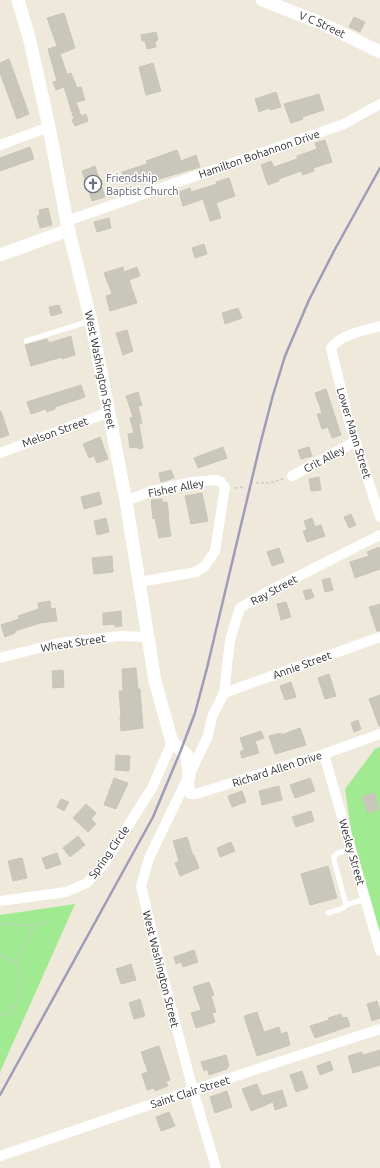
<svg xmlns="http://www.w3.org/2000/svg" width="380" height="1168" viewBox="0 0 380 1168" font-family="Ubuntu,sans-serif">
<rect width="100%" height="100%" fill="#eee9db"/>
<!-- green -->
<g fill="#a0ea92">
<polygon points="380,747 380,952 354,849 345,789 375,749"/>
<polygon points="75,904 0,1072 0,915"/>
</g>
<!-- building -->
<g fill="#c9c6bb" stroke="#cac6b5">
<polygon points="64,13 75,48 60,54 67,74 71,73 77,88 81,87 85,100 76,102 81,116 86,114 88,121 75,126 72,120 74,119 64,87 56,90 53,82 57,81 48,49 57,46 47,18"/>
<polygon points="354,17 365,22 360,32 349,27"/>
<polygon points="156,32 158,40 155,41 156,47 147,49 145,41 142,41 141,35"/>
<polygon points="9,59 29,114 17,119 0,73 0,63"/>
<polygon points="153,63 161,91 146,95 139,67"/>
<polygon points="276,92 281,107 270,110 269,108 259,112 255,99"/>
<polygon points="319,94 324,110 302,117 303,119 291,123 284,104"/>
<polygon points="325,140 332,162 313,168 314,171 303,175 301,171 279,179 279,181 268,185 261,165 271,161 274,167 297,159 297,156 317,149 315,143"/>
<polygon points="30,147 34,159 0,171 0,158"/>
<polygon points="177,150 181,161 196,155 200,167 149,182 148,179 133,184 132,182 126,184 122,172 147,164 146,161"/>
<polygon points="95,166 105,197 92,201 82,171"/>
<polygon points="229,178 235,196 216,203 221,218 210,221 203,199 183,206 179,192 190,188 191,192 217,184 216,182"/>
<polygon points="48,208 52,225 40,228 37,216 40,215 39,210"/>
<polygon points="109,218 111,228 97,232 94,222"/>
<polygon points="204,244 207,254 195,258 192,248"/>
<polygon points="123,267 124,272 137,267 140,276 129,280 137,303 110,311 106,296 112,294 104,273"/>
<polygon points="59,305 62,313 51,316 49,307"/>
<polygon points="238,308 242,318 225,324 222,313"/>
<polygon points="127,330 133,351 123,355 116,333"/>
<polygon points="71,336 75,355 62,359 62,357 31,366 25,345 47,339 49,343"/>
<polygon points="81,385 85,397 55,407 55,409 47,412 46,409 31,414 27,402"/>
<polygon points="326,389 341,435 332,438 328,427 322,429 317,414 322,413 315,393"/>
<polygon points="138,392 142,405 138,406 142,423 139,424 143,448 138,449 138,447 130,448 128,434 134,433 130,418 133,417 126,396"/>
<polygon points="1,411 9,435 0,438 0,412"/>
<polygon points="100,437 108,459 97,463 94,456 89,458 83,444"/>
<polygon points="223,447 227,458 198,468 194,458"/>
<polygon points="309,447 312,456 301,459 298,450"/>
<polygon points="171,470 174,478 161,482 159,473"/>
<polygon points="319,477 321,490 311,491 309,479"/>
<polygon points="99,492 102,504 84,509 81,497"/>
<polygon points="202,493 208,521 191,524 185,496"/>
<polygon points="162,499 162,502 167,502 169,517 168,517 171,536 159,538 155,518 153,519 151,500"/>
<polygon points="351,514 356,525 349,528 344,517"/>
<polygon points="106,518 109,532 97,535 94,521"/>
<polygon points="312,518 315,527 321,525 325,536 307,542 303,531 307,530 304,521"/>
<polygon points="379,547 380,551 380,569 355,578 350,562 369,556 367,552"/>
<polygon points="279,548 284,562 272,566 267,552"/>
<polygon points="112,556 113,572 94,574 92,558"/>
<polygon points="330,578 333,590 325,592 322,580"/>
<polygon points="311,589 314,597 306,600 303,591"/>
<polygon points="50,601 51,609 55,608 57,621 40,623 15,631 15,633 5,637 1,625 19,619 18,616 39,609 38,603"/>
<polygon points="286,602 291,617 281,620 277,604"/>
<polygon points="380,604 380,631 377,631 369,607"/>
<polygon points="121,611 122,626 115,627 115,624 103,625 103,613"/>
<polygon points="136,668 138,689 140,689 143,728 121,731 120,717 121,717 119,691 123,691 122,669"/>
<polygon points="63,670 64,687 53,688 52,671"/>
<polygon points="329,674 336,696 325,699 318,678"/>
<polygon points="291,682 296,697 285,700 280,686"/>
<polygon points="380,695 380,726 379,726 369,699"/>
<polygon points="358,720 361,729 354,732 351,723"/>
<polygon points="300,728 306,745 275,754 269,736 281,733 281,735"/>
<polygon points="261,731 264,738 255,741 259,753 242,758 240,752 244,750 240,738"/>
<polygon points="116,755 130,756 129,771 115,770"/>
<polygon points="114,778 128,783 116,809 104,805"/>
<polygon points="310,778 315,791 295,798 290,785"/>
<polygon points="279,786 282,800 262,805 259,791"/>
<polygon points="242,791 246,802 232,807 228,796"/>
<polygon points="374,793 379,809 368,813 362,797"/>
<polygon points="61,799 69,802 64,811 57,807"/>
<polygon points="86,804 96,813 91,819 96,824 88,832 73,818"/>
<polygon points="311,811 314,821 296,827 292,817"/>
<polygon points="78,836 85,845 70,857 63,848"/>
<polygon points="187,837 193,856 194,855 199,868 180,876 175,863 179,861 173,841"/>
<polygon points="231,842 235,851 220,857 217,848"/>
<polygon points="57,853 61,864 46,869 42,858"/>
<polygon points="22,858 27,878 13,881 8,861"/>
<polygon points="328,866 337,898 310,905 301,874"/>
<polygon points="194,950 198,962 183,967 181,962 176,964 174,957"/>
<polygon points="131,964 136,980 121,984 116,969"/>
<polygon points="209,982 214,995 211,996 216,1012 212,1013 215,1022 196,1028 191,1013 201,1010 193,987"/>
<polygon points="140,999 145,1016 134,1019 129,1003"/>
<polygon points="377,1001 380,1010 380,1018 372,1021 367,1004"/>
<polygon points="257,1012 264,1032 279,1027 281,1034 287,1032 290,1045 257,1056 244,1016"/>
<polygon points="341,1014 342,1018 347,1017 350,1026 315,1038 310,1026 329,1020 328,1018"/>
<polygon points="159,1046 170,1080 166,1081 168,1086 155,1091 154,1088 147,1090 142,1074 148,1072 141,1052"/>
<polygon points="380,1050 380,1065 353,1073 348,1056 362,1052 363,1055"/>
<polygon points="226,1055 229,1066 227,1067 227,1069 209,1075 207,1069 204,1071 201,1062"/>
<polygon points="330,1061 333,1070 320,1075 317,1066"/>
<polygon points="302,1071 308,1088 296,1092 290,1075"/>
<polygon points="257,1084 262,1096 282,1090 287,1106 275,1110 273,1102 251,1111 242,1089"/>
<polygon points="227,1091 232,1107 215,1113 210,1097"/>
<polygon points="169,1112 175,1126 161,1131 156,1117"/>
</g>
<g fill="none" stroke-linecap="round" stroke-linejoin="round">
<!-- path -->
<g stroke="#ccc" stroke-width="1.5" stroke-dasharray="3 2" stroke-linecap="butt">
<polyline points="256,483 268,483 283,479"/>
<polyline points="235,488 245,487"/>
<polyline points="0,925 8,924 35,926 51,920"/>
<polyline points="0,956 17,962"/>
<path d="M0,1016C19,1011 24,989 21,972C20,968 17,965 18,960C19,950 30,936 35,926"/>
</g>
<!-- service -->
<g stroke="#fff" stroke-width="5">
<polyline points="26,341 90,321"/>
<polyline points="346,905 334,860 334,856 338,853 351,849"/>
<polyline points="328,913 344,908 346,905 365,899"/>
</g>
<!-- minor -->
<g stroke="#fff" stroke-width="10">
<polyline points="0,145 49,127"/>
<polyline points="67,221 344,124 380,104"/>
<path d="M380,326C363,331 342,334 331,348L349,422L380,517"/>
<polyline points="0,453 109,412"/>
<polyline points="292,476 356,441"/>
<polyline points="126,501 152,491 192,482 216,480 221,482 225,487 215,551 205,566 196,572 139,582"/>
<polyline points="0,658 59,643 121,636 148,637"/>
<polyline points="224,693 380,637"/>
<polyline points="324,754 380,951"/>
<polyline points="189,778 190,794 196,794 324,754 380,734"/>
<polyline points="0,901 66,892 87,883 104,864 152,788 172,742"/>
<polyline points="0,1156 193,1090 380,1029"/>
<polyline points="216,1168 193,1090 159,961 141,886 149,858 208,736 212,717 224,693 230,640 240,608 265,593 380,535"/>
</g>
<!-- tertiary -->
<g stroke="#fff" stroke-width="13">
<path id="s1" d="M18,0L30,41L49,127L68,228L91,321L126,501L155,681L172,742L187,755L189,776"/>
<path id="s2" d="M262,0L321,23L380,52"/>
<polyline points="0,255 69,230"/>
</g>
<!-- rail -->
<polyline stroke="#9e9db7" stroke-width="2.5" points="0,1095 153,817 181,750 195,713 207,668 260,445 273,395 285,356 309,300 334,251 380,168"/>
</g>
<!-- icons -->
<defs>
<symbol id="church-ring" viewBox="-11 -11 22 22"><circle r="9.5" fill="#fff" stroke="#6b7280" stroke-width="1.5"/><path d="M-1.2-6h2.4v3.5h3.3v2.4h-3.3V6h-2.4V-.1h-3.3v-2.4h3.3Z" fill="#6b7280"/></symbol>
</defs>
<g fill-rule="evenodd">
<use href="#church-ring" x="83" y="174" width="20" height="20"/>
</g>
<g text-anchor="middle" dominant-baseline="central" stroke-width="3" stroke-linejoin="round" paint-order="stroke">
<!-- street labels -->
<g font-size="11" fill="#2b2b2b" stroke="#fff">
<text stroke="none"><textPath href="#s2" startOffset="65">V C Street</textPath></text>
<text transform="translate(259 154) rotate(-19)">Hamilton Bohannon Drive</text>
<text stroke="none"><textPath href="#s1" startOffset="379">West Washington Street</textPath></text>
<text transform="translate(55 432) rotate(-20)">Melson Street</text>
<text transform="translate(354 433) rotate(73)">Lower Mann Street</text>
<text transform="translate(324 459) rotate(-28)">Crit Alley</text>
<text transform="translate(176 488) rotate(-11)">Fisher Alley</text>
<text transform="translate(274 590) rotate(-28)">Ray Street</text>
<text transform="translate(73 643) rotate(-9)">Wheat Street</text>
<text transform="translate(302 665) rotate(-20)">Annie Street</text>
<text transform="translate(277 769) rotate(-18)">Richard Allen Drive</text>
<text transform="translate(109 852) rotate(-55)">Spring Circle</text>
<text transform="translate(352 852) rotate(74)">Wesley Street</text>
<text transform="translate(161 969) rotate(76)">West Washington Street</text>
<text transform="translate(190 1092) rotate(-18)">Saint Clair Street</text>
</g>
<!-- worship labels -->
<g font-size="11" fill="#5b616d" stroke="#fff" text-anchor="start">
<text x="106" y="178">Friendship<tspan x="106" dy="13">Baptist Church</tspan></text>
</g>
</g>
</svg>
